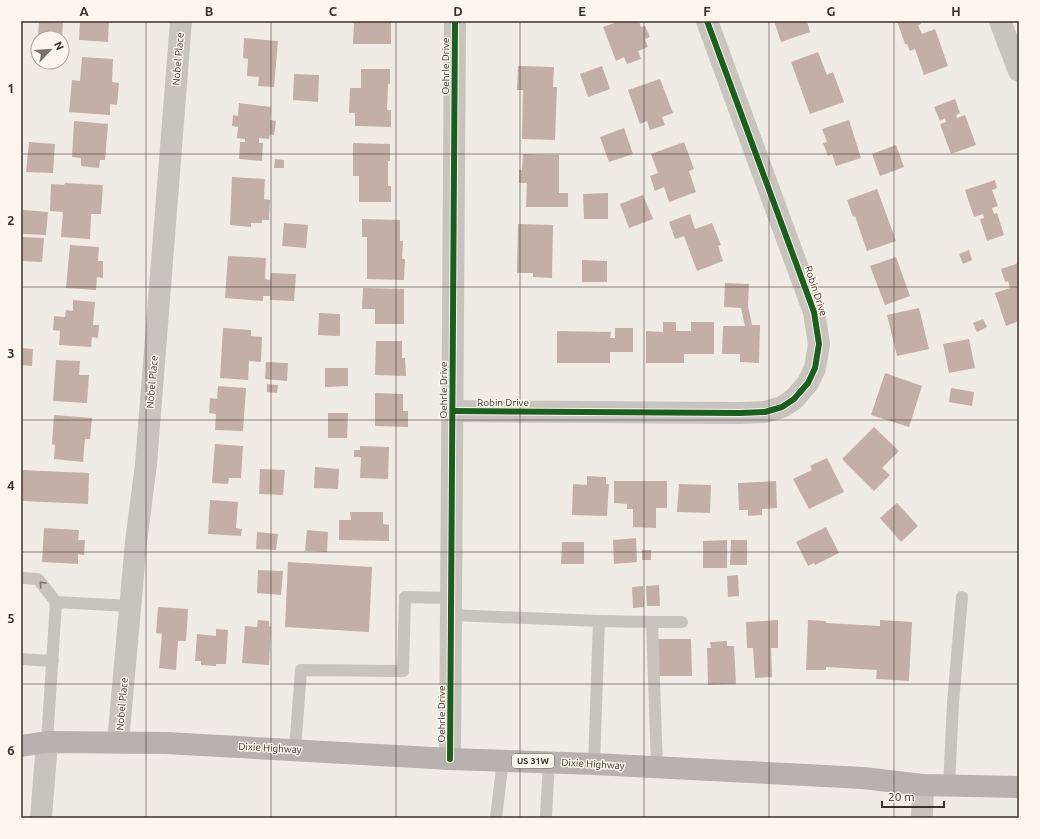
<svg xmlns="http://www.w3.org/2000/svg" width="1040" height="839" viewBox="0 0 1040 839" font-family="Ubuntu,sans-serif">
<rect width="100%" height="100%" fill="#f0ebe5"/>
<!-- building -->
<g fill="#c3afa7">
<polygon points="39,21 63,23 62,38 38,38"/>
<polygon points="80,21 109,21 108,42 79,40"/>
<polygon points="354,21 391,21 391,44 353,44"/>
<polygon points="620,21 639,21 641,27 645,26 650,37 645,39 648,47 638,51 641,59 627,64 624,57 616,61 603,27"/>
<polygon points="774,21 807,21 810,32 781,42"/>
<polygon points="897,21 920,21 921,24 918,25 922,34 935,29 948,66 924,75 915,49 910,51 907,44 905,44"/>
<polygon points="244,38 278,41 274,87 258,86 259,77 247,76 248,59 243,58"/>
<polygon points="818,52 827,75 833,72 844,102 810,114 791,62"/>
<polygon points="82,57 113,59 112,82 119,83 117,105 110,104 110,115 69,112 72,80 80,81"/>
<polygon points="518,66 554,67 553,87 557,87 555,140 522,139 523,90 517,90"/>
<polygon points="602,66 610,89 588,97 580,74"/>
<polygon points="361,69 390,69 390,84 388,84 387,110 391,110 391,127 355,126 355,113 349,113 350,88 361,88"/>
<polygon points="294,74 319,75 318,102 293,100"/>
<polygon points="660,79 673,113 662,117 665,125 650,130 647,121 640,124 628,90"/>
<polygon points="955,99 960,113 956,115 957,118 965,115 976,145 951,154 940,124 946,122 945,118 940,121 934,107"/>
<polygon points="239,103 271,107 270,120 276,121 274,135 270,134 269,139 259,138 259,143 263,143 262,161 239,159 240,142 245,142 245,139 237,138 238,127 232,126 233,115 238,116"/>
<polygon points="849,120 861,158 836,166 832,154 828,156 823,143 827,142 822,129"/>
<polygon points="74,121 108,124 105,160 100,160 99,168 81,166 81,158 72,157"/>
<polygon points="624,128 633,154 609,162 600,137"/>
<polygon points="29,142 55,144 53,173 26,172"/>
<polygon points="684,142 694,169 689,171 696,192 669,202 664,187 655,191 650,176 658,173 651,154"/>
<polygon points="353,143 390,144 390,161 388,161 388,186 391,186 391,202 359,202 359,176 353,176"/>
<polygon points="896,145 904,167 880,176 872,154"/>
<polygon points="523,154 559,155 559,193 568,193 568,207 526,207 527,183 519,183 519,170 522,170"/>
<polygon points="275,159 284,160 284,168 274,168"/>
<polygon points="232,177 265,179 264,199 270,200 269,220 262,220 262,223 251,223 251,227 230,225"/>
<polygon points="995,180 997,188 992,190 998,206 992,208 994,214 997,213 1004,235 987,241 980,219 984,218 983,214 974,217 965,190"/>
<polygon points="65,183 103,185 101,214 91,214 90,239 61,237 63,212 50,211 51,184 64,185"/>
<polygon points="877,189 896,241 867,251 855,216 853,217 847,200"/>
<polygon points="608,193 608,219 584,219 583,194"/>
<polygon points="643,195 653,219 629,228 620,204"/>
<polygon points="23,210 48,212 46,235 22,234"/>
<polygon points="690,214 695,229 712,223 721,245 718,246 723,261 697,271 684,236 675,239 669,222"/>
<polygon points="362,219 400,220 400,241 403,241 402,259 405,259 404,280 367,279 367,237 362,237"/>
<polygon points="284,223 308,225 306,248 282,246"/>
<polygon points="518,224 553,225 552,278 533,277 533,273 517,273"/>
<polygon points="21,237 44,238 42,262 21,261"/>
<polygon points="70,245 99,247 98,261 103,261 103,278 97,277 96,290 66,288"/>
<polygon points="969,250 972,260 963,264 959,254"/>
<polygon points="228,256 266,258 265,279 270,280 271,273 296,274 294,301 270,300 270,296 263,296 263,301 225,298"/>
<polygon points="896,257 910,296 885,305 870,266"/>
<polygon points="582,260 607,261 607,282 582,282"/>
<polygon points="1019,263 1019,321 1006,326 995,293 1010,288 1008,281 1005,282 1001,269"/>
<polygon points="725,283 749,284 748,306 752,325 760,325 759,363 740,362 740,354 722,354 723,326 745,326 741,308 724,307"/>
<polygon points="363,288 404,289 404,324 375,324 375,309 362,309"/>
<polygon points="73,300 95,302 93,325 99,325 98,338 92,337 91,347 59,345 60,331 53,330 54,316 65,317 66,310 73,311"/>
<polygon points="919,308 929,349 897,356 887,315"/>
<polygon points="319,313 340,314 340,336 318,335"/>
<polygon points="983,319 987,327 977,332 973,323"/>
<polygon points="663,322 676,322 676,331 691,331 691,322 714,322 714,354 684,354 684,363 646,363 646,331 663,332"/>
<polygon points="223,328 251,330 251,336 262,337 261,362 249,361 248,380 220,378"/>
<polygon points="615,328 633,328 633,352 610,352 610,363 557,363 557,331 611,332 610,338 615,338"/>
<polygon points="969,339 975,368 949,373 943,344"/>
<polygon points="376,341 402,341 402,358 405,358 406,376 375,375"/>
<polygon points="21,348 33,349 32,366 21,365"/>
<polygon points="56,360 80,361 79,375 89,375 87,403 53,401"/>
<polygon points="266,362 288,363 287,381 265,379"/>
<polygon points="325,368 348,368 348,386 325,387"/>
<polygon points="885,373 922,386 909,427 871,415"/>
<polygon points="267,384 278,385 277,393 267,392"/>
<polygon points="218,386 246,388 243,431 215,430 216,414 209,413 210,398 217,399"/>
<polygon points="951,388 974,392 972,406 949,402"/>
<polygon points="375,393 403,394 403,411 408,411 408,427 375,426"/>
<polygon points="328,413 348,413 347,438 328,438"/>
<polygon points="54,415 92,418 90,439 85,439 83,462 54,459 55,445 52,444"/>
<polygon points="874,427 899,451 882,468 890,475 874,491 842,459"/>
<polygon points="215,444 243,446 241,478 229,478 228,484 212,483"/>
<polygon points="360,446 389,447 388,479 360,478 361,457 354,457 354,450 360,450"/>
<polygon points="827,458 844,492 809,509 793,479 812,470 810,466"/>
<polygon points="315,467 339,469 338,489 314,488"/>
<polygon points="260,469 285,470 283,495 259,494"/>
<polygon points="21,470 89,473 88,504 22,501 23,495 21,495"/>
<polygon points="587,476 606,477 606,484 609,484 607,516 572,515 573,484 587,485"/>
<polygon points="614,481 667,481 667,508 656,508 656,528 633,527 633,509 627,509 627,504 614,503"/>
<polygon points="776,481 777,508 762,509 762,515 748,516 748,510 739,510 738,483"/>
<polygon points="679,484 711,485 710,513 677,512"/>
<polygon points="210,500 238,502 236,528 242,529 241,536 208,534"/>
<polygon points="897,503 918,526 901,542 880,518"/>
<polygon points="350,512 383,512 383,524 389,525 389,541 339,540 339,520 351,520"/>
<polygon points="826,527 839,553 815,565 814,563 808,566 796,542"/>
<polygon points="44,528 79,530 78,540 85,540 84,555 78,554 78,564 42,562"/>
<polygon points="307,530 328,532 327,552 305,551"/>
<polygon points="257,532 278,534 276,550 256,549"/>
<polygon points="636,538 637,562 614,564 613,540"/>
<polygon points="727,540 727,568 703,568 703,541"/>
<polygon points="731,540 747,540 747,565 730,565"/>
<polygon points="562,542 584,542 584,564 561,564"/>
<rect x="642" y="550" width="9" height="10"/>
<polygon points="288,562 372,567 369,632 285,627"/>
<polygon points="258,570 283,571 281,595 257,593"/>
<polygon points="738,575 739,596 728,597 727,576"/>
<polygon points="659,585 660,606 647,606 646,586"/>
<polygon points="643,586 644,607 633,608 632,587"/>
<polygon points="158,607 188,609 186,641 178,641 176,670 159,668 162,634 156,633"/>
<polygon points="258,620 269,621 269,626 271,627 269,665 242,663 245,626 257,627"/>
<polygon points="778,620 778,648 771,648 772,677 755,678 753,648 747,648 746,622"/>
<polygon points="808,620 826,621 826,623 880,626 880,620 912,622 909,681 876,679 877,670 826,667 826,670 806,670"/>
<polygon points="216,629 228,630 226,664 216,664 216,666 201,665 201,661 195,661 197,634 216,636"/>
<polygon points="658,639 691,639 692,676 658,676"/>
<polygon points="727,641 727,646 734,646 736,684 708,685 707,648 711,648 710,642"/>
</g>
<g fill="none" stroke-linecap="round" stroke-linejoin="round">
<!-- lane -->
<g stroke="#c9c3be" stroke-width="12">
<polyline points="21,578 38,579 56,602"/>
<polyline points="451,615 599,621 594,764"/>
<polyline points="599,621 652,622"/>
<polyline points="21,659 53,661"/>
<polyline points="47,742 56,602 130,606"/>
<polyline points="295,749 301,670 403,671 405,597 451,598"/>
<polyline points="657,767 652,622 682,622"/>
<polyline points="949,786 953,703 962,597"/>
<polyline points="546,816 549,762"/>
<polyline points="496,818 503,760"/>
</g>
<!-- street -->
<g stroke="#c9c3be" stroke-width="22">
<polyline points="1000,21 1019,71"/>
<polyline points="453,411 740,413 765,412 782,407 794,399 808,383 815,368 819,344 814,312 707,21"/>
<polyline points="118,742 136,542 146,464 181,21"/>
<polyline points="450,759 455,21"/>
<polyline points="41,818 47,742"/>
<polyline points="922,818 923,785"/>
</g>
<!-- primary -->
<polyline stroke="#b8b1ad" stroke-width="22" points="21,746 47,742 166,743 450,759 594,764 863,778 923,785 1019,787"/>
<defs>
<g id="cycleway">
<polyline points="453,411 740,413 765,412 782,407 794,399 808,383 815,368 819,344 814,312 707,21"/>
<polyline points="450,759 455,21"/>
</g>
</defs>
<!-- cycleway casing -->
<use href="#cycleway" stroke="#fbf5ee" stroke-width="8"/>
<!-- cycleway -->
<use href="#cycleway" stroke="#1b5e20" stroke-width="6"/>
</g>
<!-- one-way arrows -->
<defs><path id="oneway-chevron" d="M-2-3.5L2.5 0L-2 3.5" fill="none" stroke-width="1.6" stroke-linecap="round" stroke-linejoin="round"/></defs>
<use stroke="#7b726d" href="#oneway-chevron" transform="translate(42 584) rotate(-133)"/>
<!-- grid -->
<path fill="none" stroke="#3b302b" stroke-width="1" stroke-opacity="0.55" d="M146,21V818M271,21V818M396,21V818M520,21V818M644,21V818M769,21V818M894,21V818M21,154H1019M21,287H1019M21,420H1019M21,552H1019M21,684H1019"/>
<g text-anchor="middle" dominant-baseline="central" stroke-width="3" stroke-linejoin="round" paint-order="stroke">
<!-- shield labels -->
<rect fill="#fbf5ee" stroke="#756b66" stroke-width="1" x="512" y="754" width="42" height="14" rx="3"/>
<g font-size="9" font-weight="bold" fill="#3b302b">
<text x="533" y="761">US 31W</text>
</g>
<!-- street labels -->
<g font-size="10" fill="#3b302b" stroke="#fbf5ee">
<text transform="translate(178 59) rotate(-85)">Nobel Place</text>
<text transform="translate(445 66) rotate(-90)">Oehrle Drive</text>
<text transform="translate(816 291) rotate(72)">Robin Drive</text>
<text transform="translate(152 382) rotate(-85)">Nobel Place</text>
<text transform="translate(443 390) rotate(-90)">Oehrle Drive</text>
<text x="503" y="402">Robin Drive</text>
<text transform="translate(122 704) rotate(-85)">Nobel Place</text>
<text transform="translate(441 714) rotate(-90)">Oehrle Drive</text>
<text transform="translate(270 748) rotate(3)">Dixie Highway</text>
<text transform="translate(593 764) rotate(3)">Dixie Highway</text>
</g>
</g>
<!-- border -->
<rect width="1040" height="839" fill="none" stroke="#fbf5ee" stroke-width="44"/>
<!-- north arrow -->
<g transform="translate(50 50) rotate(65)"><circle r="19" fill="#fbf5ee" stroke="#aea6a0"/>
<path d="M0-3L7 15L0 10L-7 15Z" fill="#7a716c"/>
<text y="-6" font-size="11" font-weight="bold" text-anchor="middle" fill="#3b302b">N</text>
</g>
<!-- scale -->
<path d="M882 801v6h62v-6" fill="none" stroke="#3b302b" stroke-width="2"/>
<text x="888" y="801" font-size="12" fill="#3b302b" stroke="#fbf5ee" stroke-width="3" paint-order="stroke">20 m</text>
<rect x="22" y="22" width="996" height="795" fill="none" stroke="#3b302b" stroke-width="1.5"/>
<g font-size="13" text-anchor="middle" font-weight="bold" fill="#3b302b">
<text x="84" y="16">A</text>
<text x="209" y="16">B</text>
<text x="333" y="16">C</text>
<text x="458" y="16">D</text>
<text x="582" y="16">E</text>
<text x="707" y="16">F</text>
<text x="831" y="16">G</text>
<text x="956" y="16">H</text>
<text x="11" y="93">1</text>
<text x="11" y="225">2</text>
<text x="11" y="358">3</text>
<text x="11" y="490">4</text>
<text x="11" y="623">5</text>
<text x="11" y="755">6</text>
</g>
</svg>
